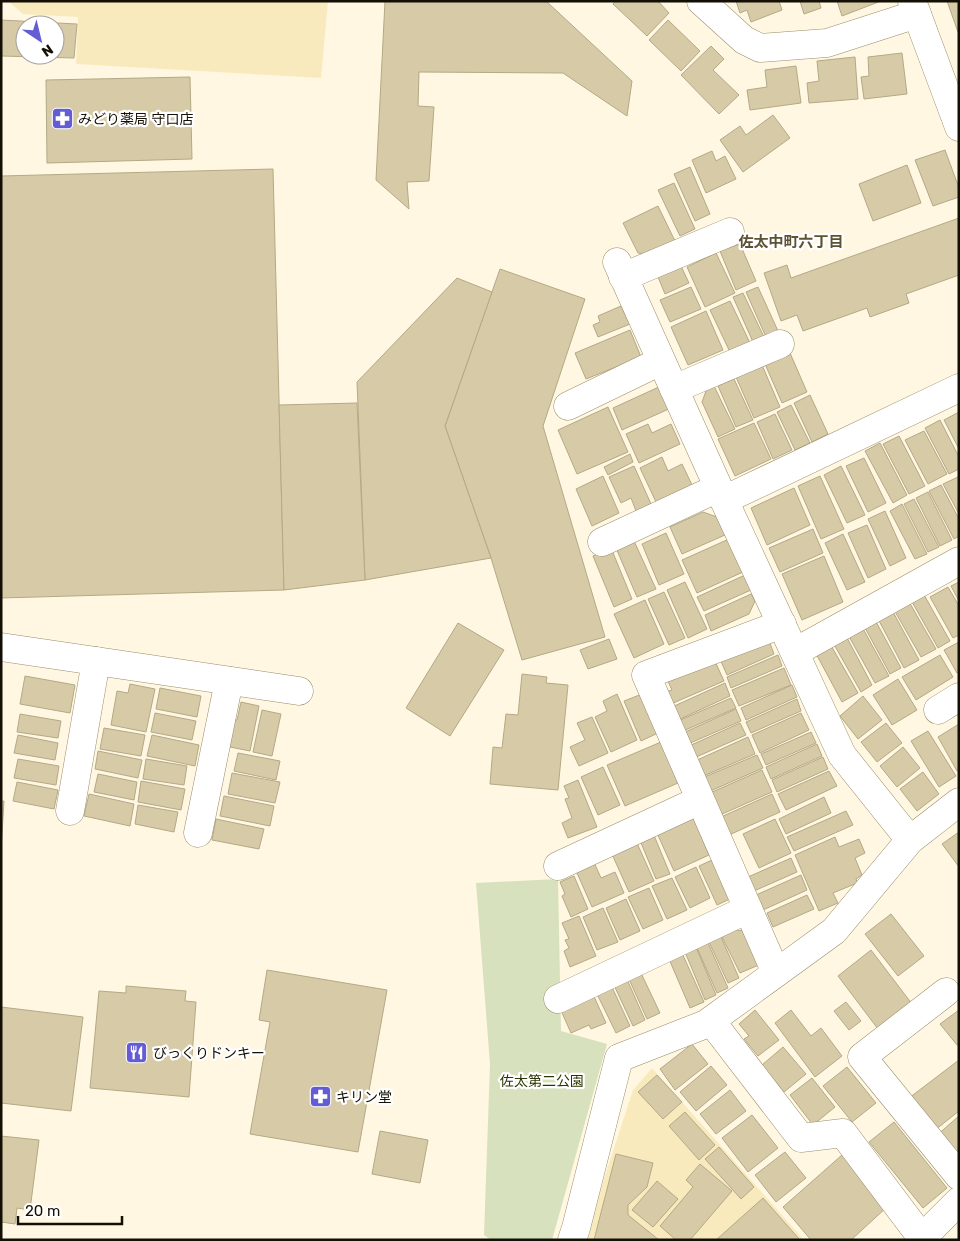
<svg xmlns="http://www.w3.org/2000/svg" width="960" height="1241" viewBox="0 0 960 1241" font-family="Rubik,'Noto Sans JP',sans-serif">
<rect width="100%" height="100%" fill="#fff7e1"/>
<!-- built -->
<g fill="#f9eabe">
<polygon points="8,1 328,1 321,78 76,64 78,17 23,14"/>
<polygon points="652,1068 804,1240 586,1240 585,1237 633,1090"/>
</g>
<!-- green -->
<polygon fill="#d7e1bd" points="558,879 561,1031 607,1044 552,1240 491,1240 484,1235 490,1064 476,883"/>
<!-- building -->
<g fill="#d7caa7" stroke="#b4a986" fill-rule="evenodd">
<polygon points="385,1 546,1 632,81 627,116 563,73 419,72 418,106 434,107 429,181 407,182 409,209 376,180"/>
<polygon points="615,1 658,1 669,13 647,36 613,4"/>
<polygon points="736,1 779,1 782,10 751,22 747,10 740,13"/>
<polygon points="800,1 819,1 821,8 804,14"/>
<polygon points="837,1 881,1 842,16"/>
<polygon points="947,1 959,1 958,32"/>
<path d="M1,20L77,24L74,58L1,56ZM25,25H55V55H25Z"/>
<polygon points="668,20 700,51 681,71 649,40"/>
<polygon points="711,46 724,59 713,70 739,95 719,114 681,75"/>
<polygon points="902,53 907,94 864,99 861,77 869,76 868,57"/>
<polygon points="855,57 858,99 809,103 807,83 819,81 817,61"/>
<polygon points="796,66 801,103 750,110 747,90 767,87 765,70"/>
<polygon points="190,77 192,159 47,163 46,80"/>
<polygon points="773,115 790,138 743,172 720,140 740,126 746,135"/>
<polygon points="945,150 959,188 959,197 933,206 915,160"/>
<polygon points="712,151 716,161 725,156 736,179 706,193 692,160"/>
<polygon points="907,165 921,203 873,221 859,184"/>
<polygon points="690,167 710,214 695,221 674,174"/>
<polygon points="273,169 284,590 1,598 1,176"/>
<polygon points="674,183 695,229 680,236 658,190"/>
<polygon points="658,206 675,241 649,254 638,253 623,223"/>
<polygon points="959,218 959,275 906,294 909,303 870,317 867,308 803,331 797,315 781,321 764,273 787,265 791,278"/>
<polygon points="740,244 756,281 736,290 720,251"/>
<polygon points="716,253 735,293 705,307 687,267"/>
<polygon points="681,266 689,283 665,294 658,277"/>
<polygon points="500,269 585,299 543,426 605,637 522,660 491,558 445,426"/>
<polygon points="457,278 492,292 445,426 491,558 365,580 357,382"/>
<polygon points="691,287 701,309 670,322 660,300"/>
<polygon points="758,287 778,331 766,337 746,292"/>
<polygon points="743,293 764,337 753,342 733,297"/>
<polygon points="730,301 750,343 730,352 710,310"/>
<polygon points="621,306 630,324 598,337 593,325 600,322 598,316"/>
<polygon points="706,311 723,350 688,365 671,327"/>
<polygon points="630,330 641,357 586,379 575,353"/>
<polygon points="790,353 807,392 782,403 765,364"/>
<polygon points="762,365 780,407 754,418 736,377"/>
<polygon points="734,379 753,420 736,427 718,386"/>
<polygon points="661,386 671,408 622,430 613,408"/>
<polygon points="714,386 735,429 718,437 702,402 706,391"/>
<polygon points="810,395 828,434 812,442 794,403"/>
<polygon points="357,403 365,580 284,590 279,405"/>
<polygon points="791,405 810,443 795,450 777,412"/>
<polygon points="608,407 628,452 577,474 558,430"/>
<polygon points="959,412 959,449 944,420"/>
<polygon points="775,414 792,450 773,459 757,422"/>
<polygon points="940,420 959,457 959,469 949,474 925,428"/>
<polygon points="754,423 771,459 735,476 718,439"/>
<polygon points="648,424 652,433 671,424 680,444 639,463 626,434"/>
<polygon points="924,431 947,474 928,484 905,440"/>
<polygon points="899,436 925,486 909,494 883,444"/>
<polygon points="880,443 907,495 893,503 865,451"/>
<polygon points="630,454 633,462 608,475 604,467"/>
<polygon points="662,457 668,471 682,464 693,487 657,504 640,468"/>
<polygon points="864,458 886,503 868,512 846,466"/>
<polygon points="634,466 651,504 636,511 631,498 621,503 609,477"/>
<polygon points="841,466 865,515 847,523 824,475"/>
<polygon points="603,476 619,513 592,526 576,489"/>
<polygon points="820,476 844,529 821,539 798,486"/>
<polygon points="958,477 959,479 959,514 943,484"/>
<polygon points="941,485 959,519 959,536 954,539 929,491"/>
<polygon points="794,488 810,525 767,545 751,508"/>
<polygon points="928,492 952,540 940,546 916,498"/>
<polygon points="914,499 939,547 928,552 904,504"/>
<polygon points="902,504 927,554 915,559 890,511"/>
<polygon points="885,511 906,558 890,566 868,519"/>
<polygon points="703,512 717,517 725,535 682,554 670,527"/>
<polygon points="867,525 886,569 868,578 848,533"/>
<polygon points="813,529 823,553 780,572 769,548"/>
<polygon points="666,533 684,574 659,585 642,544"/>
<polygon points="843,534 865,582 847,590 825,543"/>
<polygon points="729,539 743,572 697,593 682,560"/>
<polygon points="634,541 656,589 637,597 616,548"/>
<polygon points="611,548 632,599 614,607 593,556"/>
<polygon points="824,556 843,602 802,620 782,574"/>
<polygon points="745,575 751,590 704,611 697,597"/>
<polygon points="685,582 707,629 688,638 667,590"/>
<polygon points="959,582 959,601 951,586"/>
<polygon points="948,587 959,606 959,635 953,638 930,597"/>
<polygon points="664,592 685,638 669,645 648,599"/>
<polygon points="923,593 950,641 938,648 911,600"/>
<polygon points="751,594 755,601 749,614 711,631 705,615"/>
<polygon points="645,600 664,644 634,658 614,614"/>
<polygon points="908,600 936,649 921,657 893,608"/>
<polygon points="892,610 919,660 904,668 877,617"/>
<polygon points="874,618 901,668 890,674 863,624"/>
<polygon points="458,623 504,650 450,736 406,708"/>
<polygon points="861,625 889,676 875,683 847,633"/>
<polygon points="845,634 872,685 861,692 832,641"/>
<polygon points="768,638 774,654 727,675 720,659"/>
<polygon points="609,639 617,659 588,669 580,650"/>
<polygon points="829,642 858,693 842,702 814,650"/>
<polygon points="959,642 959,672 957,673 944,650"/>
<polygon points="778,655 782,666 731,688 727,677"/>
<polygon points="940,655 953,677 916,700 902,677"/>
<polygon points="713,657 724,681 671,704 666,692 672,690 666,677"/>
<polygon points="784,668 791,685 739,706 732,690"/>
<polygon points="522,674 547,677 546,683 568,685 558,790 490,784 493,747 502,748 506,714 518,715"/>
<polygon points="25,676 75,685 70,713 20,704"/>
<polygon points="898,679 917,710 892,725 873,695"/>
<polygon points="725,683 730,696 678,720 672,707"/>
<polygon points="130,684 155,689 146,732 111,725 117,691 128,693"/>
<polygon points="792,685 797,697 746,720 741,708"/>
<polygon points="160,688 201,696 197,717 156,709"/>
<polygon points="617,694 637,740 611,752 595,717 607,711 603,701"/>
<polygon points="642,694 658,733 641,741 624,701"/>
<polygon points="863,696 882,720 858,739 840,716"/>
<polygon points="731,698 736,708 683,731 678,721"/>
<polygon points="797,699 801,711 751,733 746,722"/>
<polygon points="241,702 259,706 250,751 225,746 231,719 237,720"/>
<polygon points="736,709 741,721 688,744 683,733"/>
<polygon points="262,710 281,714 272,756 253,752"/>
<polygon points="155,713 196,721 192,740 151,732"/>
<polygon points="801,713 809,730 760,753 752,735"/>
<polygon points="20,714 61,721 58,738 17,732"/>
<polygon points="592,717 608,753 579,766 570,747 585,740 577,723"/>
<polygon points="740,723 746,735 694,758 689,746"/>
<polygon points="886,723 902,743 877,762 861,742"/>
<polygon points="959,724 959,770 957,771 938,737"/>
<polygon points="104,728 145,735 141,756 100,749"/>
<polygon points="928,731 956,776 939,787 911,741"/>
<polygon points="811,732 816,743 766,765 761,754"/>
<polygon points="18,735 58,743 55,760 14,753"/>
<polygon points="152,735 199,745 195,766 147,756"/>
<polygon points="748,737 755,754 701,777 695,761"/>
<polygon points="661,742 678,783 625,806 607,765"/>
<polygon points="817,744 822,756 771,779 766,767"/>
<polygon points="903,747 920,768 897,787 880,766"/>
<polygon points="98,751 142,760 138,778 95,769"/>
<polygon points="238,753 280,761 276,780 234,771"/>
<polygon points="757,755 763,768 708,792 702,778"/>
<polygon points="823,757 828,769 777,792 772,780"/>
<polygon points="18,759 59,766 56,785 14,778"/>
<polygon points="146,759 187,766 184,785 143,779"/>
<polygon points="603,767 620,805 598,815 581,777"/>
<polygon points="762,770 772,792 720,815 710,793"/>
<polygon points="829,771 837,786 786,810 778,794"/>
<polygon points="923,772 939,794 917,811 900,789"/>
<polygon points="232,773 280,782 275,803 228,794"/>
<polygon points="98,774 137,782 134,800 94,792"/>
<polygon points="578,780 597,827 568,838 562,823 572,818 565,799 569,798 564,786"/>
<polygon points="141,781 185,789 181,810 138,802"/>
<polygon points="17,782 58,790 54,809 13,801"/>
<polygon points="89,794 134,804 130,826 84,816"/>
<polygon points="772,794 780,812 729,835 721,817"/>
<polygon points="224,796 274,806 270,826 220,816"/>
<polygon points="824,797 831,813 786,834 779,819"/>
<polygon points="1,801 4,801 1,850"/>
<polygon points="138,805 178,812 174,832 135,824"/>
<polygon points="846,811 853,825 794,851 787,837"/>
<polygon points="693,817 709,855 674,871 657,833"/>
<polygon points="216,819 264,829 259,849 212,840"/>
<polygon points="775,819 791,853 759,868 743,834"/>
<polygon points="959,832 959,867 942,844"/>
<polygon points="653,833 670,874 656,879 639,838"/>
<polygon points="835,837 839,847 859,839 865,853 855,858 862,875 856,879 857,883 833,893 838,903 819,911 795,855"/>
<polygon points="636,841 654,881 629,892 611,852"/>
<polygon points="592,858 601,878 615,872 624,893 592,907 574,866"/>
<polygon points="791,858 797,872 754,891 748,877"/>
<polygon points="712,860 730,899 717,905 699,866"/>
<polygon points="696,867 710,898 690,908 675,877"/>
<polygon points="801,875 807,890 763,910 756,895"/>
<polygon points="574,876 588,909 571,917 562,896 565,894 560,882"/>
<polygon points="672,878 687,910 667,919 652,886"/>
<polygon points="649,888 663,920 643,929 628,897"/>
<polygon points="807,895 814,909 773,927 767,913"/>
<polygon points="626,899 640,931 620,940 606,908"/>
<polygon points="603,908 618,942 597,950 583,917"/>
<polygon points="891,914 924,956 898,976 865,934"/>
<polygon points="579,916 596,956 570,967 564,951 569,948 565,940 569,939 562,923"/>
<polygon points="736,930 746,931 761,964 740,973 722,937"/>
<polygon points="721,937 739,978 728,983 709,942"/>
<polygon points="708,943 728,988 717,993 697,948"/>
<polygon points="696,947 716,995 705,1000 685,952"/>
<polygon points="871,950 912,1004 878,1029 838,976"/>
<polygon points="682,953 704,1002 690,1008 669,959"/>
<polygon points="267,970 387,990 358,1152 250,1134 270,1022 259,1020"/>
<polygon points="640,971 660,1013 647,1019 628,977"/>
<polygon points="626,977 645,1020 633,1026 613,983"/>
<polygon points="611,985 630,1026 616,1033 596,992"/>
<polygon points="126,986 186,991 185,1001 196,1002 189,1097 90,1088 99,991 126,993"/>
<polygon points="592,992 606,1023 591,1029 589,1025 571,1033 559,1006"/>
<polygon points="846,1002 861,1021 849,1030 834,1011"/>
<polygon points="1,1007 83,1017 71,1111 1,1103"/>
<polygon points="755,1010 779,1040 758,1056 744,1039 749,1036 739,1024"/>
<polygon points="791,1010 811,1036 821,1028 842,1056 815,1077 775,1023"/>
<polygon points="959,1010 959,1044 957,1045 940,1024"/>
<polygon points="692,1044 708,1064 675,1090 660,1069"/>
<polygon points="783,1047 806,1074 784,1092 762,1065"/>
<polygon points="959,1060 959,1111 935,1130 909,1098"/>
<polygon points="711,1066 727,1085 696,1111 680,1092"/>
<polygon points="847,1067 876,1103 852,1122 823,1086"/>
<polygon points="657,1075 682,1102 663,1119 638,1092"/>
<polygon points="812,1078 835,1107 813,1125 790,1095"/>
<polygon points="730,1090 746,1111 716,1134 700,1114"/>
<polygon points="685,1112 715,1145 699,1160 669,1126"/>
<polygon points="752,1115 778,1148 748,1172 722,1138"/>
<polygon points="959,1116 959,1162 936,1136"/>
<polygon points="894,1122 947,1188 923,1208 869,1142"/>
<polygon points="380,1131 428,1140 420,1183 372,1174"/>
<polygon points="1,1136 39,1140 30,1210 17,1208 15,1224 1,1222"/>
<polygon points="719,1147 754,1187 741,1199 705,1159"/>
<polygon points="785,1152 806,1178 776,1202 755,1175"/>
<polygon points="616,1154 653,1163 647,1187 628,1205 628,1215 659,1240 594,1240"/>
<polygon points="842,1155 887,1207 851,1240 811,1240 783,1207"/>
<polygon points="700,1164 732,1191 690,1240 676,1240 660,1226 693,1187 686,1180"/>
<polygon points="657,1181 678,1199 653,1227 632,1210"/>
<polygon points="763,1198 800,1240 716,1240"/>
</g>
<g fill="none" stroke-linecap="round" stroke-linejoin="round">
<defs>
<g id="minor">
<polyline points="701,1 744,40 760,48 827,43 917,14"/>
<polyline points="912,1 959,127"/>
<polyline points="617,262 724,500 842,755 910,840"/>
<polyline points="623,277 730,232"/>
<polyline points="674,389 780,344"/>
<polyline points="568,406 661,361"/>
<polyline points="724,500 959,388"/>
<polyline points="602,542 718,488"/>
<polyline points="1,647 299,691"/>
<polyline points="795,652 959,561"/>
<polyline points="938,710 959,697"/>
<polyline points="70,811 96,661"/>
<polyline points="198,833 229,681"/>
<polyline points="558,866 700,800"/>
<polyline points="776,973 646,675 782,624"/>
<polyline points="946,992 862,1057 959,1176"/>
<polyline points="558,999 748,909"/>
<polyline points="711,1021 801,1138 843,1133 922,1238"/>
<polyline points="572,1240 576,1228 619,1058 706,1024 834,931 910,840 959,802"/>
<polyline points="920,1240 959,1201"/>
</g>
</defs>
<!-- minor casing -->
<use href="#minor" stroke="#998d6b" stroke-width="29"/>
<!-- minor -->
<use href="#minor" stroke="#fff" stroke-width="28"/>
</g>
<!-- icons -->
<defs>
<symbol id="pharmacy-square" viewBox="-11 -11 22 22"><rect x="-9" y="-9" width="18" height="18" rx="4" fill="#635cd4" stroke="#fff"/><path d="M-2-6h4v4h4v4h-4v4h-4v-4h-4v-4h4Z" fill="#fff"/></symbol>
<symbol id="restaurant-square" viewBox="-11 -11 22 22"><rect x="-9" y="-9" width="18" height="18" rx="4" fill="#635cd4" stroke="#fff"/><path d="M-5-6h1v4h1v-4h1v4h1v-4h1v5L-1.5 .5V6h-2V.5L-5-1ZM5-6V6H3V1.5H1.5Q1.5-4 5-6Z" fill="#fff"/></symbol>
</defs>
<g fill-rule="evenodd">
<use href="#pharmacy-square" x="50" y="106" width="25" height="25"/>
<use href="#restaurant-square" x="124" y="1040" width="25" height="25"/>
<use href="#pharmacy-square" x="308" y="1084" width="25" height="25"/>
</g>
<g text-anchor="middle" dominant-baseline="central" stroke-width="4.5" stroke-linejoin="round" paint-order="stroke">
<!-- poi labels -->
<g font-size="14" fill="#130f04" stroke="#fff" text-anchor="start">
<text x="78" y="119">みどり薬局 守口店</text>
<text x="153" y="1053">びっくりドンキー</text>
<text x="336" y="1097">キリン堂</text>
</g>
<!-- park labels -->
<g font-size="14" fill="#2c3603" stroke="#fff">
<text x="542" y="1081">佐太第二公園</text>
</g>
<!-- neighbourhood labels -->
<g font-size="15" font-weight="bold" fill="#5d5233" stroke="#fff">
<text x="791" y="242">佐太中町六丁目</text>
</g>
</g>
<!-- border -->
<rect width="960" height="1241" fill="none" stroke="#130f04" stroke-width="5"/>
<!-- north arrow -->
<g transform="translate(40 40) rotate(145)"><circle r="24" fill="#ffffff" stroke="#a19f9b"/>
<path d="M0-4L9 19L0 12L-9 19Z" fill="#635cd4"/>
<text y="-8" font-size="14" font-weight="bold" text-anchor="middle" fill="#130f04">N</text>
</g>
<!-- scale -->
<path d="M18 1216v8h104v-8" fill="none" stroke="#130f04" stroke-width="2.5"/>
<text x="25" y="1216" font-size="15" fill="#130f04" stroke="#ffffff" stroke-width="4" paint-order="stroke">20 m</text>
</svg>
